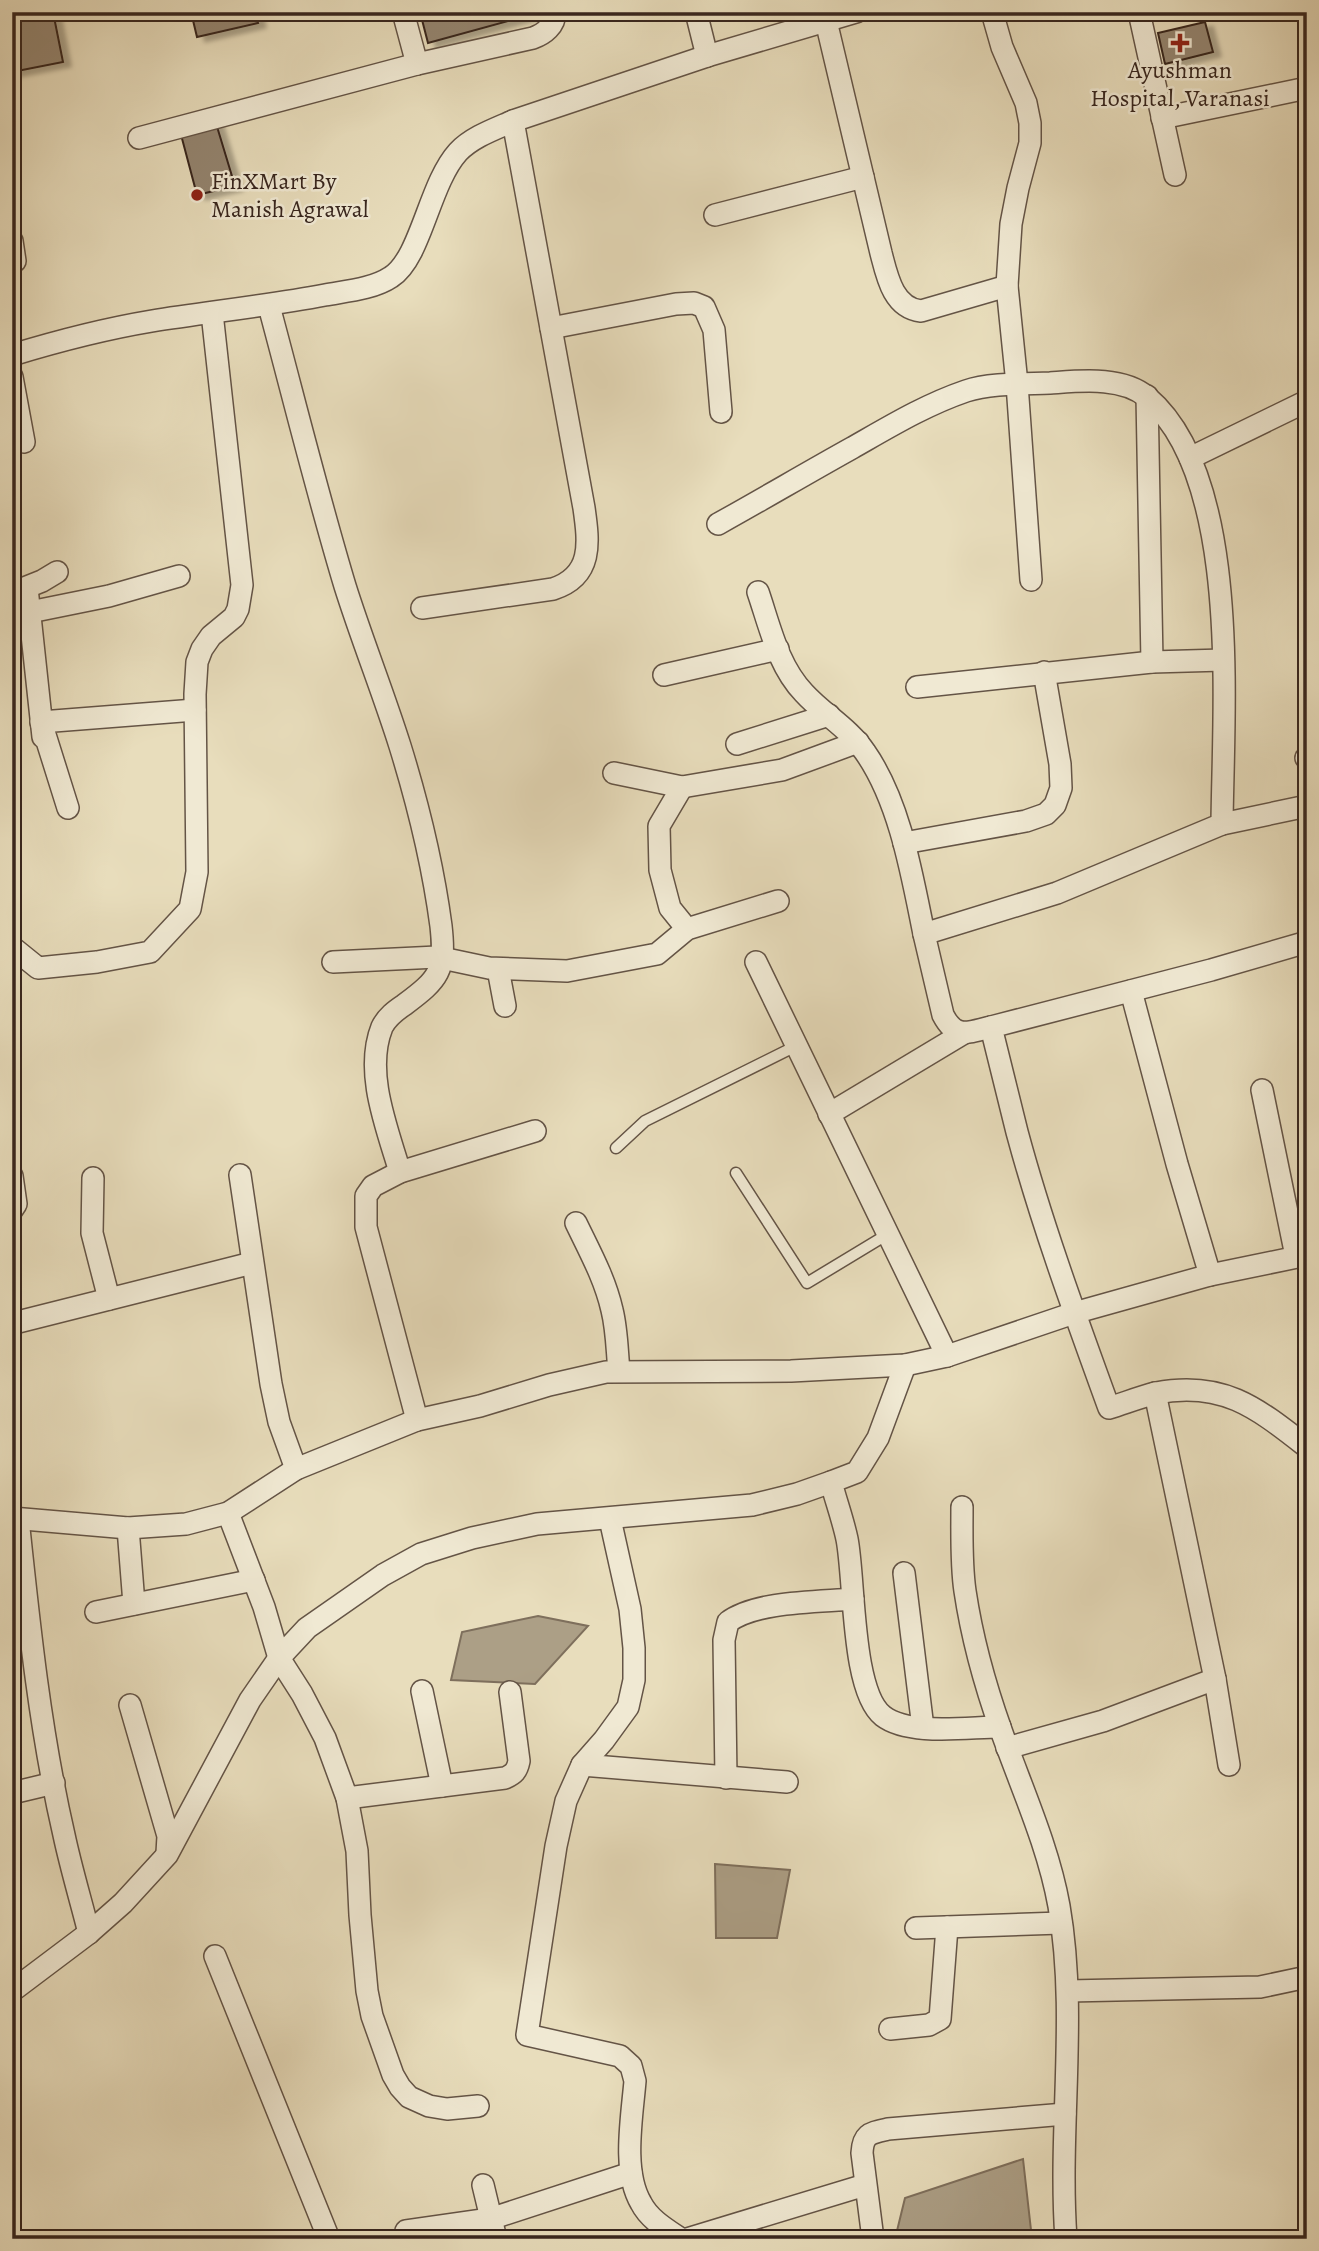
<svg xmlns="http://www.w3.org/2000/svg" width="1319" height="2251" viewBox="0 0 1319 2251" font-family="Alegreya,serif">
<defs>
<filter id="shadow"><feDropShadow dx="8" dy="4.5" stdDeviation="2" flood-color="#0004"/></filter>
</defs>
<rect width="100%" height="100%" fill="#e8ddbc"/>
<filter id="stains"><feTurbulence type="fractalNoise" baseFrequency=".00286" numOctaves="4"/><feColorMatrix values="0 0 0 0 .2 0 0 0 0 .09 0 0 0 0 .02 0 0 0 .5 -.17"/></filter>
<radialGradient id="worn" r=".72"><stop offset=".6" stop-color="#630" stop-opacity="0"/><stop offset="1" stop-color="#630" stop-opacity=".3"/></radialGradient>
<!-- water -->
<g fill="#ac9f86" stroke="#7e6f5c" stroke-width="2">
<polygon points="538,1616 588,1626 535,1684 451,1680 462,1632"/>
<polygon points="715,1864 790,1870 777,1938 716,1938"/>
<polygon points="1023,2159 1032,2239 895,2239 905,2198"/>
</g>
<!-- building -->
<g fill="#948570" stroke="#38261e" stroke-width="2" filter="url(#shadow)">
<polygon points="12,12 53,12 63,62 12,72"/>
<polygon points="191,12 255,12 258,23 197,37"/>
<polygon points="420,12 541,12 428,43"/>
<polygon points="1205,22 1213,52 1165,64 1158,33"/>
<polygon points="215,120 235,186 197,195 180,131"/>
</g>
<g fill="none" stroke-linecap="round" stroke-linejoin="round">
<defs>
<g id="service">
<polyline points="616,1148 645,1121 796,1046"/>
<polyline points="736,1173 807,1283 888,1234"/>
</g>
<g id="minor">
<polyline points="403,12 417,64"/>
<polyline points="696,12 707,56"/>
<polyline points="992,12 1002,47 1026,103 1030,123 1030,143 1018,188 1011,224 1007,286 1017,384 1031,580"/>
<polyline points="1139,12 1175,175"/>
<path d="M826,21L881,253C887,276 893,308 921,311L1007,286"/>
<polyline points="1162,118 1307,88"/>
<path d="M139,138L417,64L533,38C544,34 555,26 555,12"/>
<polyline points="715,215 863,177"/>
<polyline points="12,241 15,261 12,261"/>
<path d="M269,306C294,399 317,493 345,586C362,640 383,692 400,746C418,804 433,866 441,926C446,971 439,979 404,1005C395,1011 387,1017 382,1027C364,1072 387,1128 400,1172"/>
<polyline points="551,328 676,304 694,303 704,307 714,330 721,412"/>
<path d="M12,355C58,341 104,329 152,321C209,312 267,306 325,295C347,291 373,289 391,277C421,258 429,184 458,152C472,137 495,129 513,121"/>
<polyline points="12,377 24,442"/>
<polyline points="1147,396 1152,662"/>
<polyline points="1190,458 1307,401"/>
<path d="M718,524C763,499 807,473 852,448C889,427 925,405 966,391C989,383 1024,384 1050,383C1080,381 1122,376 1147,397C1242,477 1223,710 1222,824L1057,893L924,934L943,1015C956,1040 968,1032 991,1027"/>
<polyline points="27,588 43,737"/>
<path d="M758,592C770,627 778,666 804,693C823,714 849,728 865,752C900,802 912,875 924,934"/>
<polyline points="12,593 42,581 57,572"/>
<path d="M422,608L553,589C593,576 589,543 584,508L513,121L707,56L856,12"/>
<polyline points="30,612 109,596 179,576"/>
<polyline points="664,675 778,649"/>
<polyline points="917,687 1152,662 1223,660"/>
<polyline points="737,744 829,715"/>
<polyline points="1306,758 1307,758"/>
<polyline points="614,773 682,787 782,770 858,742"/>
<polyline points="682,787 659,826 660,870 670,908 687,929"/>
<polyline points="68,808 41,722 195,710"/>
<polyline points="1222,824 1307,806"/>
<polyline points="904,843 1026,821 1046,814 1055,805 1061,788 1060,764 1044,672"/>
<path d="M1307,942L1211,970L991,1027C1000,1062 1008,1097 1017,1132C1042,1225 1076,1317 1109,1408C1125,1403 1140,1397 1156,1393C1223,1380 1257,1408 1307,1447"/>
<polyline points="12,947 38,968 97,962 150,952 190,909 197,872 195,694 197,662 202,649 211,636 234,617 238,609 242,585 212,313"/>
<polyline points="333,962 437,957 489,968 567,971 657,954 687,929 778,901"/>
<polyline points="756,962 947,1356"/>
<polyline points="498,969 505,1006"/>
<polyline points="1131,991 1177,1164 1210,1275"/>
<polyline points="1262,1090 1296,1256"/>
<polyline points="829,1114 964,1033"/>
<polyline points="240,1175 271,1384 279,1422 296,1469"/>
<polyline points="12,1176 16,1204 12,1210"/>
<polyline points="93,1178 92,1233 109,1299"/>
<path d="M576,1223C590,1252 605,1279 612,1310C617,1330 617,1351 619,1371"/>
<polyline points="18,1322 252,1263"/>
<path d="M905,1365L878,1438L857,1472L831,1482C836,1501 843,1520 847,1539C855,1579 851,1691 883,1716C909,1736 968,1727 1000,1727"/>
<polyline points="1155,1393 1215,1679 1229,1765"/>
<polyline points="417,1420 366,1227 366,1196 373,1186 400,1172 535,1131"/>
<path d="M962,1507C962,1534 961,1564 965,1591C972,1638 985,1685 1001,1730C1021,1787 1048,1845 1059,1906C1078,2016 1058,2128 1066,2239"/>
<polyline points="228,1513 264,1607 279,1658 302,1694 325,1738 347,1798 357,1851 360,1915 367,1991 372,2016 393,2075 400,2087 409,2097 429,2106 447,2109 478,2106"/>
<polyline points="12,1518 128,1528 186,1524 228,1513 296,1469 417,1420 480,1406 549,1385 606,1372 791,1371 905,1365 947,1356 1074,1313 1210,1275 1307,1255"/>
<path d="M18,1519C29,1624 40,1731 64,1835C71,1868 81,1901 89,1933"/>
<path d="M610,1519L630,1609L634,1648V1680L628,1707L604,1740L582,1765L566,1801L556,1846L527,2035L620,2056L631,2066L635,2081C632,2117 622,2171 641,2203C649,2219 666,2229 681,2239"/>
<polyline points="128,1528 134,1604"/>
<polyline points="904,1573 923,1728"/>
<polyline points="96,1612 254,1580"/>
<polyline points="422,1691 442,1786"/>
<polyline points="130,1705 168,1836 167,1853"/>
<polyline points="1007,1748 1103,1721 1215,1679"/>
<polyline points="582,1765 787,1782"/>
<path d="M726,1778L724,1640L728,1622C756,1601 818,1602 853,1599"/>
<polyline points="12,1793 54,1783"/>
<path d="M347,1798L505,1778C514,1774 517,1771 519,1761L510,1692"/>
<polyline points="916,1928 1061,1923"/>
<polyline points="215,1956 329,2239"/>
<polyline points="12,1991 89,1933 123,1903 167,1855 250,1700 279,1658 307,1628 383,1575 421,1554 472,1538 537,1524 752,1505 797,1494 831,1482"/>
<polyline points="1068,1991 1260,1987 1307,1977"/>
<polyline points="890,2029 929,2025 940,2019 947,1927"/>
<polyline points="483,2185 496,2239"/>
<polyline points="406,2231 490,2219 631,2173"/>
<polyline points="687,2239 865,2185"/>
<path d="M873,2239L862,2153C863,2133 871,2133 888,2129L1065,2114"/>
</g>
</defs>
<!-- service casing -->
<use href="#service" stroke="#645446" stroke-width="13"/>
<!-- minor casing -->
<use href="#minor" stroke="#645446" stroke-width="24"/>
<!-- service -->
<use href="#service" stroke="#f0e9d3" stroke-width="10"/>
<!-- minor -->
<use href="#minor" stroke="#f0e9d3" stroke-width="21"/>
</g>
<!-- markers -->
<g fill="#8f2418" stroke="#f0e9d3" stroke-width="2.5">
<path d="M1176.5 32.5h7v7h7v7h-7v7h-7v-7h-7v-7h7z"/>
<circle cx="197" cy="195" r="7"/>
</g>
<g text-anchor="middle" dominant-baseline="central" stroke-width="5" stroke-linejoin="round" paint-order="stroke">
<!-- poi labels -->
<g font-size="24" fill="#38261e" stroke="#f0e9d3">
<text x="1180" y="70">Ayushman<tspan x="1180" dy="28">Hospital, Varanasi</tspan></text>
<text x="211" y="181" text-anchor="start">FinXMart By<tspan x="211" dy="28">Manish Agrawal</tspan></text>
</g>
</g>
<!-- margin -->
<rect width="1319" height="2251" fill="none" stroke="#e8ddbc" stroke-width="42"/>
<rect x="14" y="14" width="1291" height="2223" fill="none" stroke="#38261e" stroke-width="3.5"/>
<rect x="21" y="21" width="1277" height="2209" fill="none" stroke="#38261e" stroke-width="2"/>
<rect width="100%" height="100%" filter="url(#stains)"/>
<rect width="100%" height="100%" fill="url(#worn)"/>
</svg>
